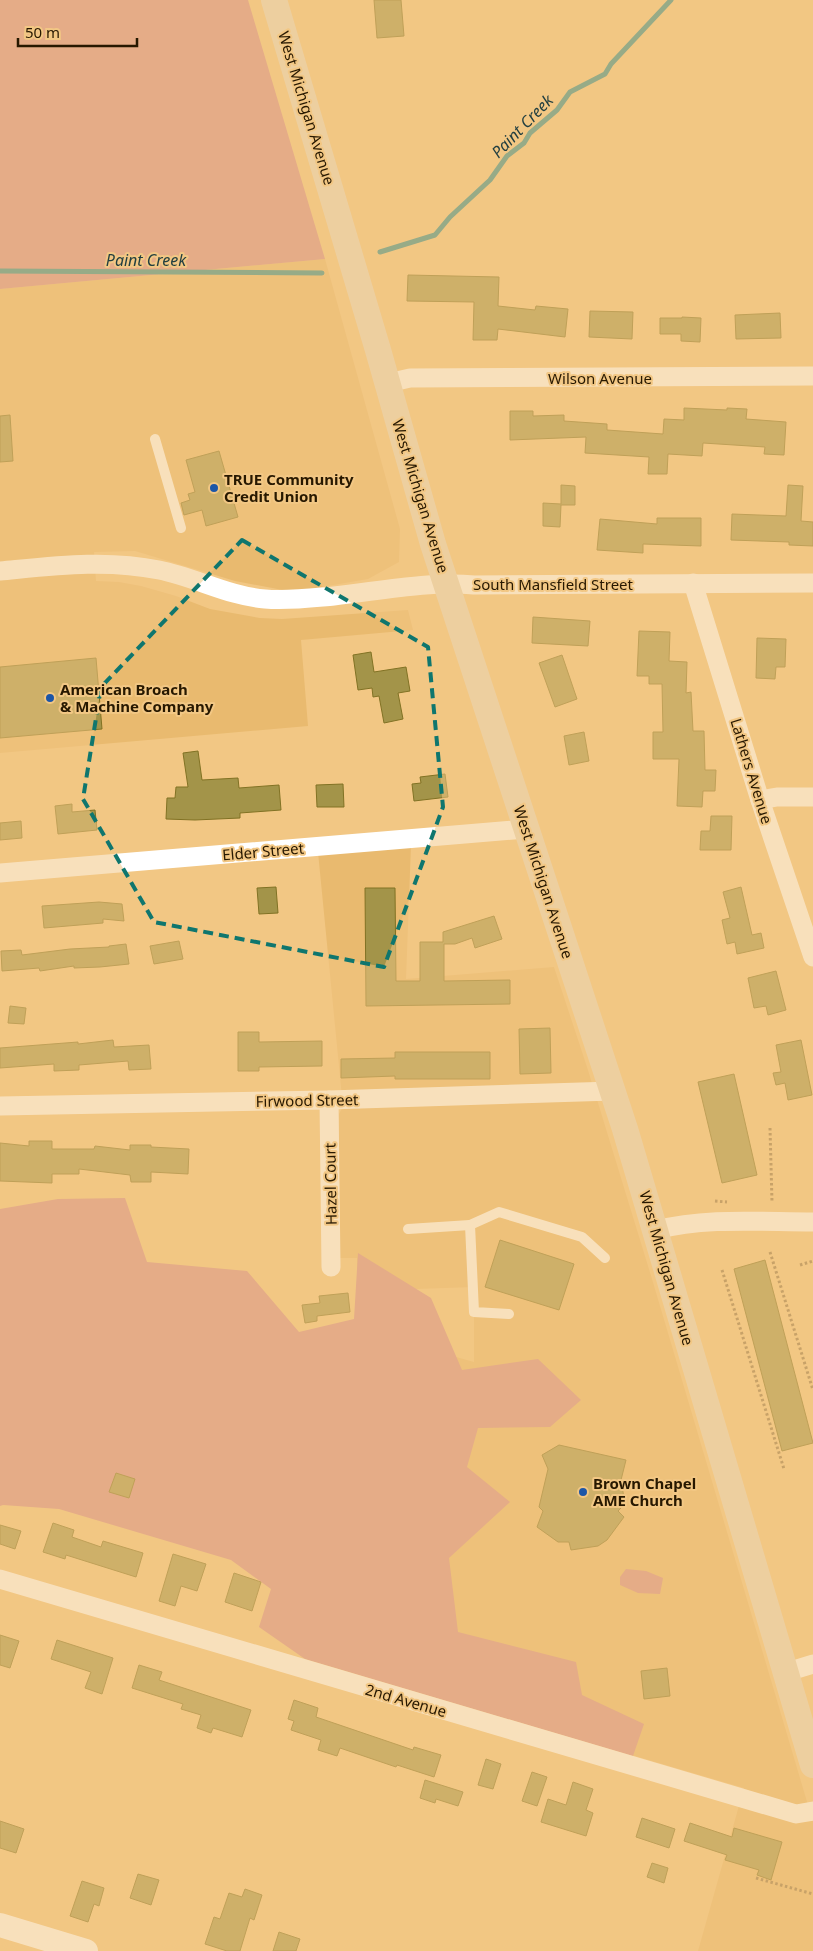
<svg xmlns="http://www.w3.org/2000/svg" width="813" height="1951" viewBox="0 0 813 1951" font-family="'Noto Sans',sans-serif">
<rect width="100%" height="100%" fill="#f2c784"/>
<!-- built -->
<g fill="#e9ba6f">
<polygon points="325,259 400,529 399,562 368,579 293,592 235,581 135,551 94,552 96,581 119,582 141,586 176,596 210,609 260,618 282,619 408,610 413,630 301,640 308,726 0,753 0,289"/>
<polygon points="411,845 406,979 554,967 587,1067 652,1279 813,1822 813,1951 698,1951 744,1788 305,1659 406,1343 474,1362 474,1287 357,1291 357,1258 339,1258 339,1114 343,1107 318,852"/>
</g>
<!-- green -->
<g fill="#d48c8d">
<polygon points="0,0 248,0 325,259 0,289"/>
<polygon points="125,1198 147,1262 247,1271 299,1332 354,1319 358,1253 431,1298 462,1370 538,1359 581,1400 550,1427 478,1428 467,1467 510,1502 449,1558 458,1632 576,1662 582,1695 644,1724 633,1756 305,1659 259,1627 271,1589 231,1560 59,1509 3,1505 0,1506 0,1209 58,1199"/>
<polygon points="626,1569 646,1571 663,1578 660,1594 638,1593 620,1585 620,1577"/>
</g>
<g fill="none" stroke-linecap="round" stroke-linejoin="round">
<!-- stream -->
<g stroke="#28898c" stroke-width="5">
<polyline points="380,252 435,235 450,217 490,180 507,156 524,143 530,133 557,110 570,92 605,74 611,64 671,0"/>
<polyline points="0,271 322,273"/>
</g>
</g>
<!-- building -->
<g fill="#a39449" stroke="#817224">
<polygon points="374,0 401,0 404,36 377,38"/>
<polygon points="408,275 499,277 498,306 535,310 536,306 568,309 565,337 498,329 497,340 473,340 474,302 407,301"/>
<polygon points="590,311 633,312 632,339 589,337"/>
<polygon points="780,313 781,338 736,339 735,315"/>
<polygon points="682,317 701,318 700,342 681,341 681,334 660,334 660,318 682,318"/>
<polygon points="684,408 727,410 727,408 747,409 746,419 786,422 784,455 764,454 765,447 703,443 702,456 668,454 667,474 648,474 649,457 585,453 586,437 510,440 510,411 533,411 533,416 564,415 564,421 607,424 607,430 663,434 664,419 684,420"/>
<polygon points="10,415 13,461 0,462 0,416"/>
<polygon points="219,451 238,517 206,526 202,510 184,515 181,503 190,500 188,494 195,492 186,460"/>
<polygon points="561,485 575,486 575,505 561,505 560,527 543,526 543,503 561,504"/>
<polygon points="788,485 803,486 801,521 813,522 813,546 789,545 789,542 731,540 732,514 786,516"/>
<polygon points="657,518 701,518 701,546 643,544 643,553 597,550 600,519 657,524"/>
<polygon points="533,617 590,621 588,646 532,643"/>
<polygon points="639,631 670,632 669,661 687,662 686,693 691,692 693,731 704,731 705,770 716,770 715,791 703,791 702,807 677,806 679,759 653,759 653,732 663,732 662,684 649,684 649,676 637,676"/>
<polygon points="757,638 786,639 785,667 776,667 775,679 756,678"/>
<polygon points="371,652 374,672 406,667 410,691 398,693 403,719 384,723 379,696 373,697 372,688 358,690 353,655"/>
<polygon points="562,655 577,699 555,707 539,663"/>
<polygon points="96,658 102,729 0,738 0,667"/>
<polygon points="584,732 589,761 569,765 564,736"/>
<polygon points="198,751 202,780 238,778 239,788 279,785 281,810 240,813 240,818 195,820 166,819 167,798 175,798 176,787 188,787 183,753"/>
<polygon points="445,774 448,797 414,801 412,784 421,783 420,777"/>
<polygon points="343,784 344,807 317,807 316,785"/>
<polygon points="72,804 72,812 95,810 97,830 58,834 55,806"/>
<polygon points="711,816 732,816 731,850 700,850 701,831 710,831"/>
<polygon points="21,821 22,838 0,840 0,823"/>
<polygon points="276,887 278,913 259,914 257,888"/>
<polygon points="741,887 752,935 761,933 764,948 737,954 735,942 727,944 722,920 730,918 723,892"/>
<polygon points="365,888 395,888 396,981 420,981 420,942 443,942 443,932 494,916 502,939 475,948 472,938 455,944 444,944 444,981 510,980 510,1004 366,1006"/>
<polygon points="99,902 122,904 124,921 103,919 103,923 44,928 42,906"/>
<polygon points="179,941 183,959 154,964 150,946"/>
<polygon points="126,944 129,964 100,967 74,968 74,966 40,971 39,968 2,971 1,951 21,950 22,955 70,949 109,947 109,946"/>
<polygon points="776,971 786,1010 768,1015 766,1006 754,1008 748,978"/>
<polygon points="10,1006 26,1008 24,1024 8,1023"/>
<polygon points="550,1028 551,1073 520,1074 519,1029"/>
<polygon points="238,1032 259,1032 259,1042 322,1041 322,1066 259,1067 259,1071 238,1071"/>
<polygon points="113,1040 114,1047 149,1045 151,1069 129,1070 128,1061 79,1065 79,1070 54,1071 54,1064 0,1068 0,1048 78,1042 78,1044"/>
<polygon points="801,1040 812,1095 788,1100 785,1083 776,1085 773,1073 781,1072 776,1045"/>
<polygon points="395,1052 490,1052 490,1079 395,1079 395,1076 341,1078 341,1059 395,1058"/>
<polygon points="734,1074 757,1175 722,1183 698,1082"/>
<polygon points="29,1141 52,1141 52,1149 94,1149 95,1146 130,1150 130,1145 151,1145 151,1147 189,1149 188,1174 151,1172 151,1182 131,1182 130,1175 79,1169 79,1174 52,1174 52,1183 0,1181 0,1143 29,1146"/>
<polygon points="500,1240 574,1264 559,1310 485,1287"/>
<polygon points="765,1260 813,1443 782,1451 734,1269"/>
<polygon points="348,1293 350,1312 317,1316 317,1321 305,1323 302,1305 320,1303 319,1296"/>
<polygon points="559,1445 626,1460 621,1480 625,1504 618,1511 624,1517 607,1540 598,1546 571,1550 569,1542 558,1542 537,1527 543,1511 539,1507 548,1469 542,1455"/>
<polygon points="116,1473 135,1479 129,1498 109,1492"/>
<polygon points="53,1523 74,1530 72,1537 101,1547 103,1541 143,1553 136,1577 66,1555 65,1559 43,1552"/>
<polygon points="0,1525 21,1531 15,1549 0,1544"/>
<polygon points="173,1554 206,1564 197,1591 181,1586 175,1606 159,1601"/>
<polygon points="234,1573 261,1582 252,1611 225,1602"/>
<polygon points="0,1635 19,1641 10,1668 0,1665"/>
<polygon points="57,1640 113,1658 102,1694 85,1688 91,1672 51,1659"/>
<polygon points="139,1665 162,1672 159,1680 251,1710 242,1737 213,1728 211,1733 197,1728 201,1715 181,1709 183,1704 132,1688"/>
<polygon points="667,1668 670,1696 644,1699 641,1671"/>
<polygon points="294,1700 318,1708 316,1717 413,1750 414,1747 441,1755 434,1777 397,1765 396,1767 340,1748 337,1756 318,1750 321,1740 291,1730 294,1721 288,1719"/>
<polygon points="486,1759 501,1764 493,1789 478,1785"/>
<polygon points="532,1772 547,1777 537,1806 522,1801"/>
<polygon points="425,1780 463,1792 458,1806 436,1799 435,1803 420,1798"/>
<polygon points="573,1782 593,1789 586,1810 593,1813 586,1836 541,1822 548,1799 566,1805"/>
<polygon points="642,1818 675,1829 669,1848 636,1837"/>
<polygon points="0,1821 24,1829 16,1853 0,1848"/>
<polygon points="690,1823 732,1837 734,1828 782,1842 771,1880 757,1875 759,1870 725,1860 727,1855 684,1841"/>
<polygon points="652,1863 668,1868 664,1883 647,1877"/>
<polygon points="138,1874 159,1880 151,1905 130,1898"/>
<polygon points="82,1881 104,1888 99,1906 94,1904 88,1922 70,1916"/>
<polygon points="245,1889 262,1895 254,1920 250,1918 240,1951 227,1951 205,1944 214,1917 220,1919 229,1893 242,1897"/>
<polygon points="279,1932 300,1939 296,1951 273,1951"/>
</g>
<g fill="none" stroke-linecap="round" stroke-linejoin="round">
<!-- path -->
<g stroke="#967748" stroke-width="3" stroke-dasharray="2.5 2.5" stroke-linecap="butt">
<polyline points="770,1128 772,1202"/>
<polyline points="715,1201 727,1202"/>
<polyline points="770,1252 813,1390"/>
<polyline points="800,1265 813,1261"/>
<polyline points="722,1270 784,1469"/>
<polyline points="756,1878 813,1894"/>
</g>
<!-- service -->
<g stroke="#fff" stroke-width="10">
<polyline points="155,439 181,528"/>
<polyline points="408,1229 470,1225"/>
<polyline points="509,1314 474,1312 470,1225 499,1212 582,1237 605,1258"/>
</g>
<!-- minor -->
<g stroke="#fff" stroke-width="19">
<polyline points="388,383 410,378 813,376"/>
<path d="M0,571C53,566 106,559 159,570C195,577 228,596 265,599C288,601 311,598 334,596C380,591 427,581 474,585L813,583"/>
<polyline points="693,583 760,800 813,957"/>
<polyline points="760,800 777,797 813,797"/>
<polyline points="0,873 526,829"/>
<polyline points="329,1100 331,1267"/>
<polyline points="0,1106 329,1100 613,1091"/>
<path d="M656,1230C707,1217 760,1222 813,1222"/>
<polyline points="0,1579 796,1814 813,1811"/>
<polyline points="787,1672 813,1664"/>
</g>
<!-- tertiary -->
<polyline stroke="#fff" stroke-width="24" points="0,1925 86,1951"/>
<!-- secondary -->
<polyline stroke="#e7dac2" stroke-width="26" points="274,0 378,350 433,544 625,1129 813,1765"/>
</g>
<!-- marked area -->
<path d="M0 0H813V1951H0ZM242,540L428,647L443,807L384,967L154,922L83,799L101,687Z" fill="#f2c784" fill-opacity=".55" fill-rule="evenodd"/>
<path fill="none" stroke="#0f766e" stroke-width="4" stroke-dasharray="10 6" stroke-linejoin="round" d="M242,540L428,647L443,807L384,967L154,922L83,799L101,687Z"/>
<!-- markers -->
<g fill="#1c56a7" stroke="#f2c784" stroke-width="2">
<circle cx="214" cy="488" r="5"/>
<circle cx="50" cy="698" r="5"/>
<circle cx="583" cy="1492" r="5"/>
</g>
<g text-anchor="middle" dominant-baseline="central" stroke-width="4" stroke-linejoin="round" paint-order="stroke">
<!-- street labels -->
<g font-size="15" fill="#271800" stroke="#f2c784">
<text transform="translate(307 108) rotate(73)">West Michigan Avenue</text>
<text x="600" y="378">Wilson Avenue</text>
<text transform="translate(421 496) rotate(73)">West Michigan Avenue</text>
<text x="553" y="584">South Mansfield Street</text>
<text transform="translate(752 771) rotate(73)">Lathers Avenue</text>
<text transform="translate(263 851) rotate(-5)">Elder Street</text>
<text transform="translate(544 882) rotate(72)">West Michigan Avenue</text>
<text transform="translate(307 1100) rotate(-1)">Firwood Street</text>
<text transform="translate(330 1184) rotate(-91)">Hazel Court</text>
<text transform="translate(667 1268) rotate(74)">West Michigan Avenue</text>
<text transform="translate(406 1700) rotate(16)">2nd Avenue</text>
</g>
<!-- poi labels -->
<g font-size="15" font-weight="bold" fill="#271800" stroke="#f2c784" text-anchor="start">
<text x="224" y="479">TRUE Community<tspan x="224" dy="17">Credit Union</tspan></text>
<text x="60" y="689">American Broach<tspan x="60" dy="17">&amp; Machine Company</tspan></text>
<text x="593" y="1483">Brown Chapel<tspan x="593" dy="17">AME Church</tspan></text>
</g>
<!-- water labels -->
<g font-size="16" font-style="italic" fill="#223f40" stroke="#f2c784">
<text transform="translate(522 126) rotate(-46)">Paint Creek</text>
<text x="146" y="260">Paint Creek</text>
</g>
</g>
<!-- scale -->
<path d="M18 38v8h119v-8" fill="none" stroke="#271800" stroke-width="2.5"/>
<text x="25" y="38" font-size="15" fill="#271800" stroke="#f2c784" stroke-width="4" paint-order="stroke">50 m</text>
</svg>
